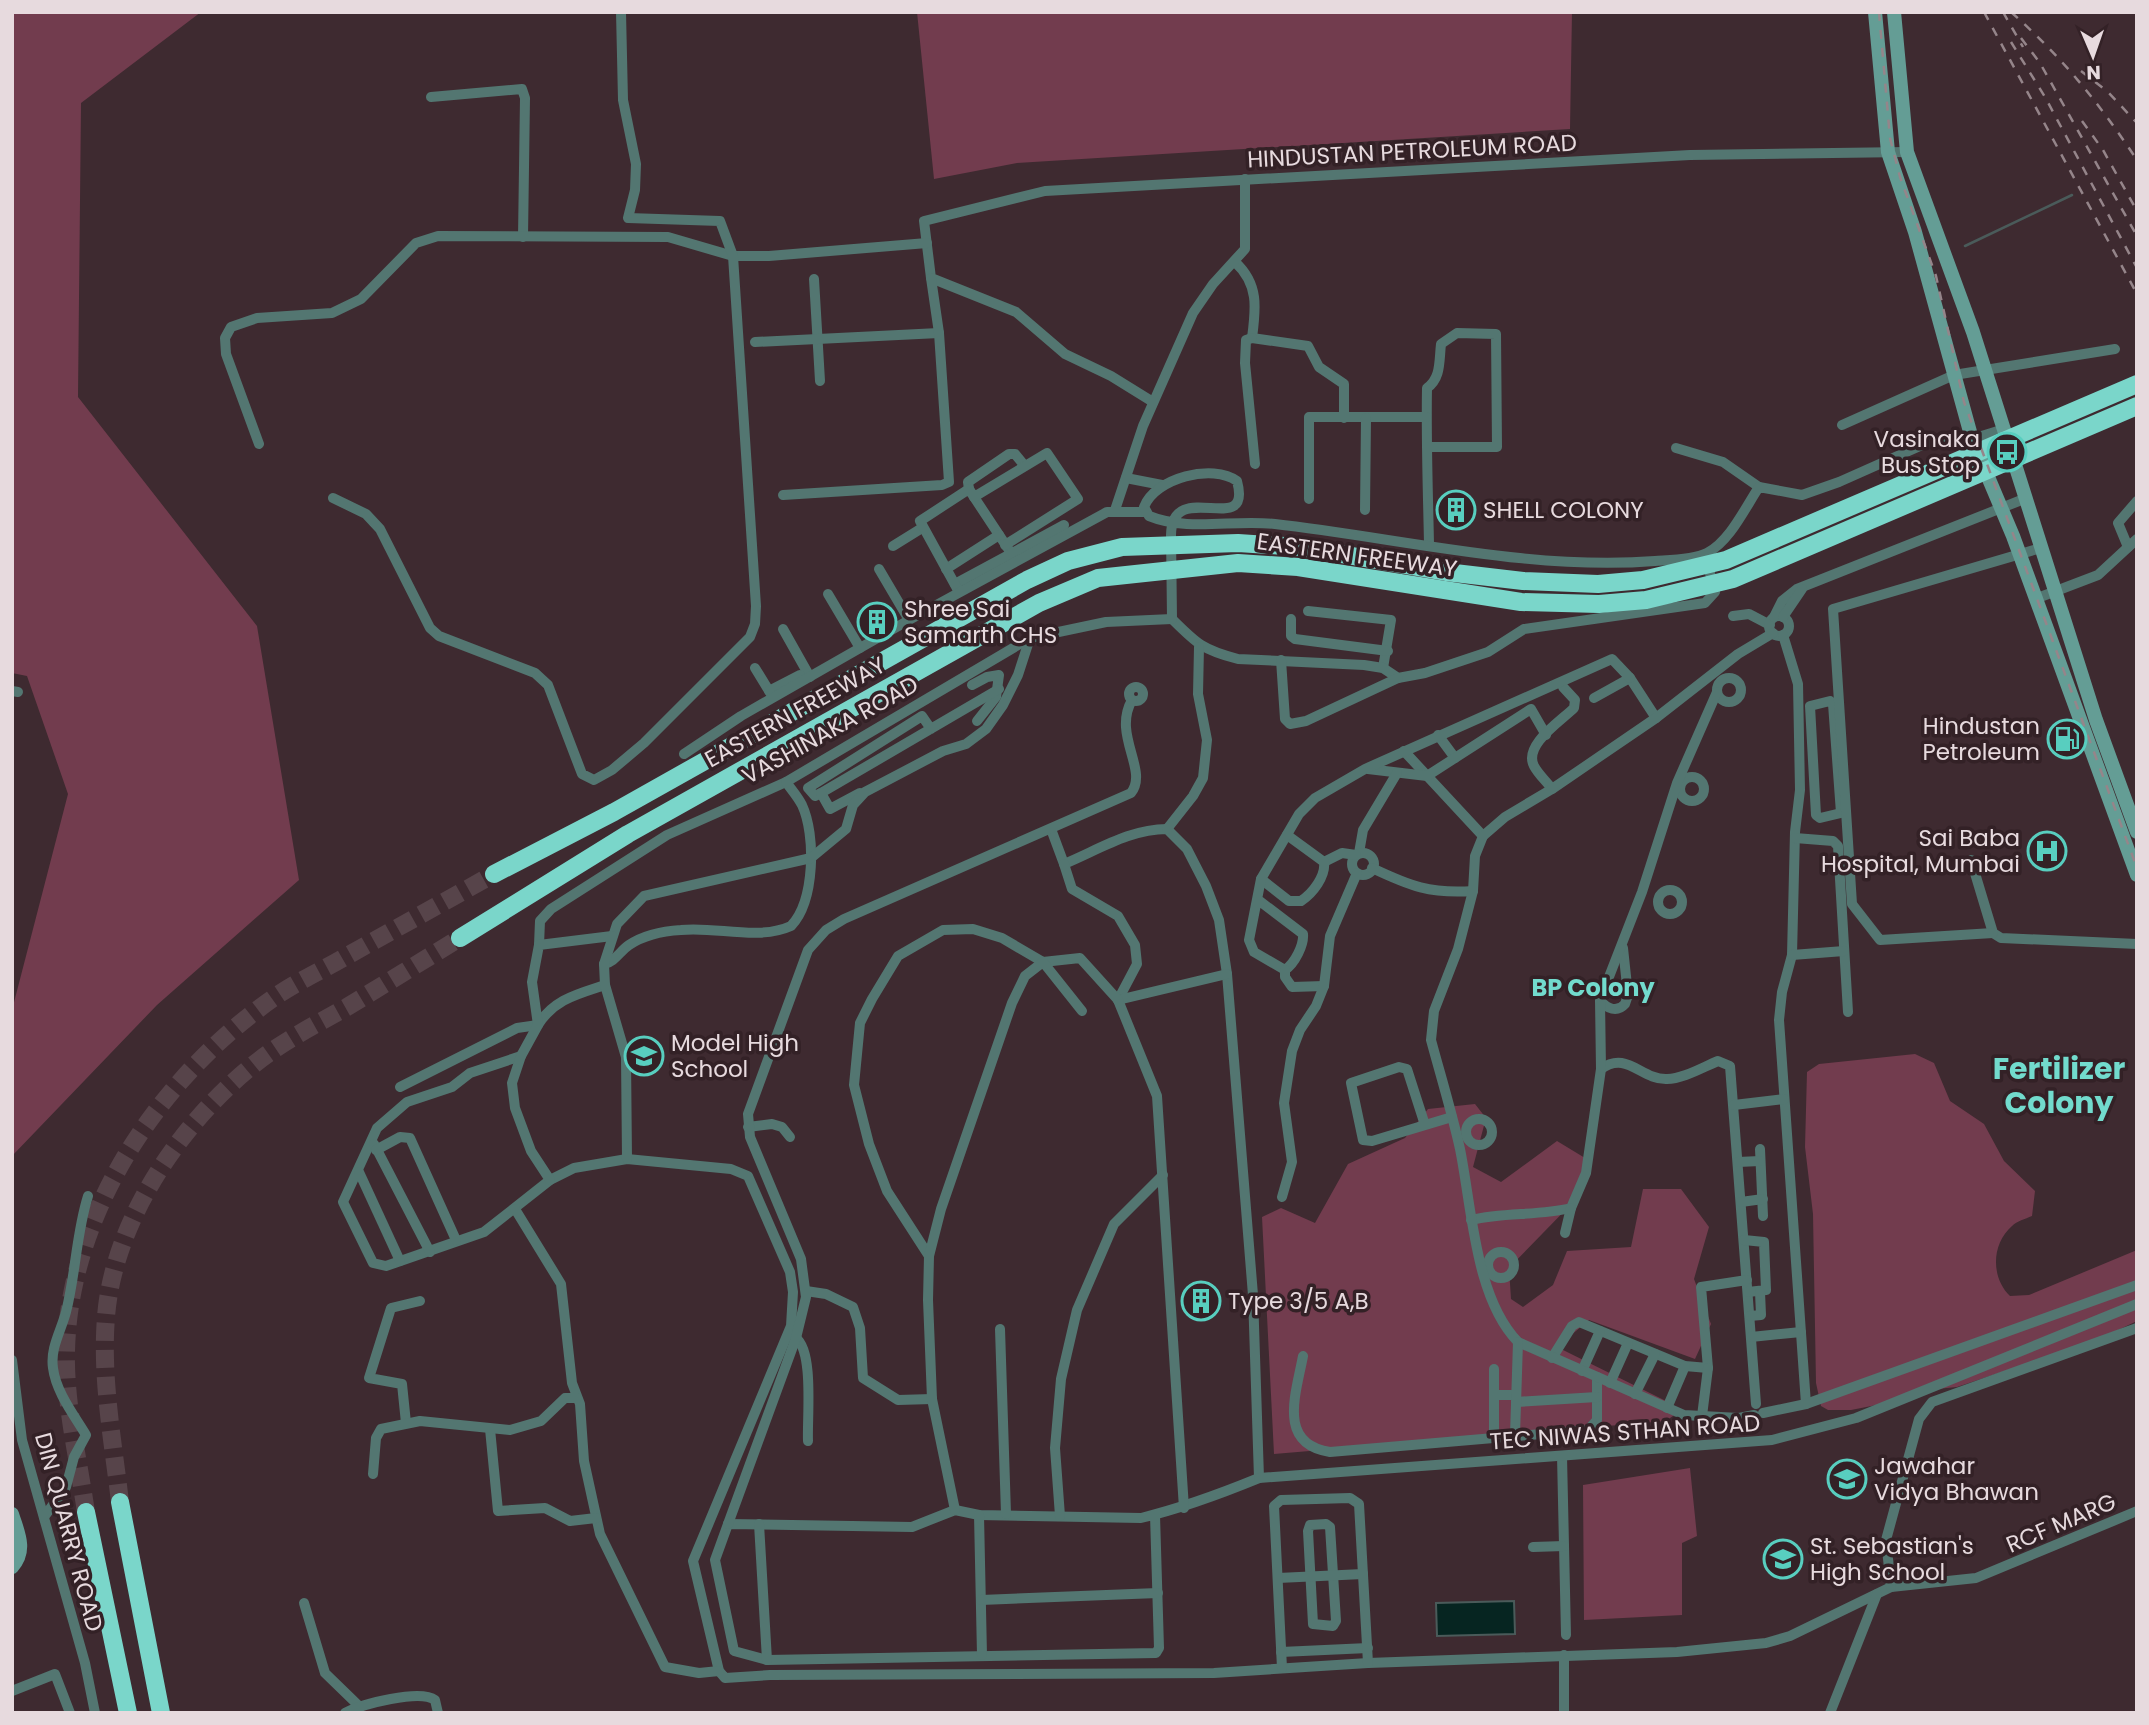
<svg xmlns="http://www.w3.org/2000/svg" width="2149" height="1725" viewBox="0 0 2149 1725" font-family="Poppins,sans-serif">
<rect width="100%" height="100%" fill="#3e2a30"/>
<!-- green -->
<g fill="#723c4e">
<polygon points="12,12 201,12 81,103 78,397 257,626 299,880 157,1005 12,1156 12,1010 68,794 27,676 12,673"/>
<polygon points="917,12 1572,12 1570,129 1017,163 934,179"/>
<path d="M1915,1054L1934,1063L1950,1101L1984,1124L2004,1161L2035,1191L2032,1216C2025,1219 2017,1221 2012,1226C1991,1244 1991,1278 2010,1296L2029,1295L2137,1250V1321L2097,1340L1957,1387L1926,1390L1897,1401L1851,1410H1828L1821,1406L1816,1383L1813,1214L1805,1147L1807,1072L1819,1064Z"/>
<polygon points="1475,1104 1486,1118 1473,1167 1501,1182 1557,1141 1585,1158 1580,1195 1509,1268 1511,1299 1523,1307 1553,1285 1567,1251 1631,1247 1643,1189 1681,1189 1709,1227 1694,1279 1711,1324 1695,1359 1589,1320 1557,1347 1668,1402 1677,1413 1666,1421 1274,1454 1262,1217 1281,1208 1315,1223 1348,1164 1405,1138 1428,1109"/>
<polygon points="1690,1468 1697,1536 1682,1543 1682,1615 1584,1620 1583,1485"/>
</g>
<!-- water -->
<polygon fill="#062521" stroke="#4a5b5a" stroke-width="2" points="1514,1601 1515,1634 1437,1636 1436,1603"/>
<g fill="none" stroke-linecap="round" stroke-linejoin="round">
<!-- stream -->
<polyline stroke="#4a5b5a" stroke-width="2.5" points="1965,246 2072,195"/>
<!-- highway-tunnel -->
<g stroke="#57444a" stroke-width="18" stroke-dasharray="18 9" stroke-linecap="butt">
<path d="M120,1502C113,1441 101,1379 106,1317C113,1222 180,1124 252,1066C281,1042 315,1025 347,1007C385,984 422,961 460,938"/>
<path d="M86,1512C79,1464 67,1413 66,1365C63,1219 157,1080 272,999C294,983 321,971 345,957C395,929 444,902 494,874"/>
</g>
<!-- street -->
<g stroke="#537671" stroke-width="10">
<polyline points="431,97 522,89 525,98 523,237"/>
<path d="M1235,262C1259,284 1256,308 1252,338L1308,346L1319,367L1344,384V418"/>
<polyline points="814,279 820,381"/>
<polyline points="1252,338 1246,340 1245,363 1255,464"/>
<polyline points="755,342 939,333"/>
<polyline points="1153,402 1111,376 1065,354 1016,312 931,278 924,221 1045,191 1690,155 1907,152"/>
<polyline points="1842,425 1954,375 2115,349"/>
<polyline points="259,444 226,354 225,338 231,327 257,318 332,313 361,299 416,243 438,236 668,237 733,256 769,256 927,243"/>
<path d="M1427,447H1497L1496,334L1457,333L1441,344C1439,362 1441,378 1427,388C1426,440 1428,492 1429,544"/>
<polyline points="1676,448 1723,462 1759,487"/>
<polyline points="1126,478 1162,485"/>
<polyline points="969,489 968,482 1009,454 1015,454 1024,465"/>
<polyline points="783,495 942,485 949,482 939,333 931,278"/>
<polyline points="974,497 1009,550"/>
<polyline points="333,498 366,514 380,529 430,628 439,636 535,673 548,685 582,774 594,780 612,770 644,743 750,637 755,624 756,606 733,256 720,221 628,218 635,190 636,164 623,100 621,12"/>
<polyline points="1309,499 1309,417 1426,417"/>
<polyline points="1115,510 1143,426 1193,313 1213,284 1245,249 1245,179"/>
<polyline points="1365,510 1366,418"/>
<polyline points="893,546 922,528"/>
<polyline points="2128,547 2118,523 2137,501"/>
<polyline points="879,569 909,620"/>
<polyline points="946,569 999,535"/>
<polyline points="955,584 1064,525"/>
<polyline points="959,592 920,521 969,489 974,497 1047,453 1078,499 1005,545"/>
<polyline points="828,594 860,648"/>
<polyline points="2035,599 2098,575 2137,539"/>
<polyline points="1308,611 1391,620 1383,668"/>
<polyline points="1733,616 1749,614 1770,625"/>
<circle cx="1779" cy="626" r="10"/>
<polyline points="1774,617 1782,601 1797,589 2024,499"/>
<polyline points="1783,617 1802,589"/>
<path d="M1172,619C1197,644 1203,650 1238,659L1364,665L1383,668L1398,678L1425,673L1488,652L1524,629L1705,603L1715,592L1707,562"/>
<polyline points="1291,619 1291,636 1295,639 1388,651"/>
<polyline points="783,629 810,677"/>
<polyline points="1783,635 1798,684 1800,790 1795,832 1792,955 1782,992 1779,1020 1806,1404"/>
<polyline points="1281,660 1285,719 1290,724 1306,721 1398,678"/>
<polyline points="755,668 771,694"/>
<circle cx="1729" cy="690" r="12"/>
<polyline points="972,685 987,677 999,675 996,697 977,721"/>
<circle cx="1136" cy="694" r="7"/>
<polyline points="12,691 18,692"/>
<polyline points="769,691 800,675"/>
<polyline points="1594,698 1630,678 1656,718"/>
<polygon points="1830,701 1833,704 1841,813 1820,818 1816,815 1810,706"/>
<polyline points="931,729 922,716 808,788 815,796 821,793 999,689"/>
<polyline points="1438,735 1455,758"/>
<polyline points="1404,751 1483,836"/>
<polyline points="684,754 741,716 909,620 1107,512 1145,512"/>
<polyline points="1368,769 1427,776 1531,709 1546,735"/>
<circle cx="1692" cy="789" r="12"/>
<path d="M1552,789C1547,782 1538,774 1534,766C1523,745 1561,721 1574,708L1575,700L1563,687"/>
<polyline points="821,793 830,809 860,793"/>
<path d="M1051,829L1064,864C1098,850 1130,829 1167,829L1187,849L1206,886L1219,920L1227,974L1253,1295L1259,1478C1220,1494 1182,1508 1141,1518L979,1515L955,1510L912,1527L728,1524L715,1560L734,1651L767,1660L1156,1653L1159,1648L1155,1515"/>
<polyline points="1167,829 1193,796 1203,778 1207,740 1198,694 1199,647"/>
<polyline points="1795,838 1833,841 1838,846 1848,1012"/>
<polyline points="1359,853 1363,830 1397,773"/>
<circle cx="1363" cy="864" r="11"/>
<polyline points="1971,860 1993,933 2001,938 2137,944"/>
<polyline points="1324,862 1342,853 1356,855"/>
<polyline points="1064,864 1072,889 1118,916 1135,945 1137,964 1118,1000"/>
<path d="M1372,868C1410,886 1430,894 1473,891"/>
<path d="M1261,879L1289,901H1301C1313,893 1326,876 1324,862L1287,835"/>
<circle cx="1670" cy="902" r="12"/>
<path d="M1257,899L1303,934C1304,945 1295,963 1285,970L1254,952L1249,940L1261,879L1299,814L1315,798L1365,769L1612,659L1630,678"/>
<polyline points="1993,933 1880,940 1852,904 1833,609 2041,548"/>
<path d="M539,945L540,921L551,909L667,835L786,782L1030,638L1106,622L1172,619L1171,535C1172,476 1253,540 1237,481C1213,463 1155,478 1144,507L1149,516C1188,532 1234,519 1275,524C1399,538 1531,571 1655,561C1670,560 1693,560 1707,553C1730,541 1745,508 1759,487L1802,495L1839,482L1929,442L1972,439L2001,430"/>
<polyline points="1792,955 1844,951"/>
<path d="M604,964C615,962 620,951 629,945C644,935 664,931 681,930C716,926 758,941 791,926C815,901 816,835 802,805C798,797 791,789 786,782"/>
<polyline points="1285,970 1285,977 1292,987 1324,986"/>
<polyline points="1118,1000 1227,974"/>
<path d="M1600,1000C1607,1009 1617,1013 1625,1004L1628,995L1623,948"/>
<polyline points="521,1056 470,1073 452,1087 407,1102 377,1128 343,1202 373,1263 386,1266 484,1232 550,1180 574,1168 627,1159 731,1169 748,1176 790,1272 793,1292 791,1326 693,1561 719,1671 725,1678 770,1675 1214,1673 1368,1663 1677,1652 1766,1643 1790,1636 1891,1587 1976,1578 2137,1511"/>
<path d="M1601,1069C1627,1050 1641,1080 1667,1079C1683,1079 1703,1067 1718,1061L1730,1066L1756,1404"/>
<path d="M400,1087L517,1028L538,1025C554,999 578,994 605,985"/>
<polyline points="1734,1105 1784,1099"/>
<circle cx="1479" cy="1132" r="13"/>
<polyline points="1425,1125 1407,1069 1399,1067 1351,1083 1363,1140 1372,1141 1452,1117"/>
<polyline points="748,1127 772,1124 782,1127 790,1137"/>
<polyline points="374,1144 430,1252"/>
<polyline points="1760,1149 1763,1216"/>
<polyline points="376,1150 400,1137 410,1138 456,1240"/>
<polyline points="627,1159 626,1057 605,985 604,964 617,924 644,896 811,858 846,829 853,805 865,792 943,751 966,744 986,729 1003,705 1018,675 1030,638"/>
<polyline points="1738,1162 1760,1161"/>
<polyline points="359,1172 400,1261"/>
<polyline points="550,1180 531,1151 515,1108 512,1083 521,1056 538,1025 532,982 539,945 612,936"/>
<polyline points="1282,1197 1292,1162 1284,1103 1292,1051 1300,1030 1316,1006 1324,986 1330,936 1357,873"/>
<polyline points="1741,1202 1763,1199"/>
<polyline points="515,1209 561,1284 572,1383 580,1404 584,1461 600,1534 665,1667 699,1673 719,1671"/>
<path d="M1471,1220C1504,1212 1538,1216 1571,1208L1586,1173L1601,1069L1600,1000L1642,892L1677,783L1717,692"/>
<polyline points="1565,1233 1571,1208"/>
<polyline points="1744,1240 1764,1242 1766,1290 1748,1292"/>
<circle cx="1501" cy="1265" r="13"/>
<polyline points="929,1256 887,1191 869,1144 854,1085 860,1023 872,999 898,956 943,930 973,929 1002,938 1043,962 1080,958 1118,1000 1157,1096 1184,1508"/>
<polyline points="806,1291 826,1294 853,1307 860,1328 863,1378 898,1400 932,1399"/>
<polyline points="1750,1316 1761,1315 1760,1292"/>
<polyline points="1000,1329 1006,1514"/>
<polyline points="1751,1337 1801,1332"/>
<path d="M796,1338C814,1352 807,1417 808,1441"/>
<path d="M1303,1356C1296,1394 1277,1444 1330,1452L1588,1430L1597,1420V1377"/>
<polyline points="1552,1358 1572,1326 1579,1322 1685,1366 1708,1368 1701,1287 1747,1280"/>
<polyline points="12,1360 22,1440 85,1663 95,1713"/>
<polyline points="1582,1371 1600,1331"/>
<polyline points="1610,1383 1628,1343"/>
<polyline points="1635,1394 1655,1354"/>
<polyline points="1494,1395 1516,1395"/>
<polyline points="1516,1402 1597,1397"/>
<polyline points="1667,1408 1685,1366"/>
<polyline points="1763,1413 1806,1404 2137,1285"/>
<path d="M1754,1415L1739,1418L1684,1415L1518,1342C1475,1298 1472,1208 1460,1149C1452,1113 1441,1077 1431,1040L1434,1011L1458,949L1473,891L1475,856L1483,836L1505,817L1552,789L1656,718L1738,654L1773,633"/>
<polyline points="1702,1416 1708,1368"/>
<polyline points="406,1423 402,1384 369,1378 391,1308 420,1301"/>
<polyline points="490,1429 498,1511 545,1508 570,1521 596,1518"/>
<polyline points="1494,1430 1494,1369"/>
<polyline points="1515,1435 1518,1342"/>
<polyline points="1562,1456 1566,1635"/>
<polyline points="373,1474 376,1438 381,1429 420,1421 510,1430 541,1421 565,1398 577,1398"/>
<polyline points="1259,1478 1772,1440 1856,1418 2137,1304"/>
<polyline points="955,1510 932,1399 928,1300 929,1256 941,1209 1012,1003 1025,976 1043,962 1082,1011"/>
<polyline points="979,1515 982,1655"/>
<polyline points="1060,1516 1055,1448 1061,1379 1077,1310 1114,1224 1163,1175"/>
<path d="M44,1517L66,1487L74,1457L86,1435C74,1415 56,1392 53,1368C50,1348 61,1331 66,1312C76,1273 76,1234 88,1196"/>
<path d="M728,1524L796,1338L806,1297L801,1259L750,1137L748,1114L808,950L826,930L844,919L1131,793C1149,770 1112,735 1132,700"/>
<polyline points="759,1524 767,1660"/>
<polygon points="1326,1524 1330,1527 1336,1621 1333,1626 1313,1624 1308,1531 1310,1525"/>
<polyline points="1533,1547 1564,1546"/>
<polyline points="1278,1578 1363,1574"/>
<polyline points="1891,1587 1886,1540 1919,1419 1932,1402 2137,1328"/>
<polyline points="981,1600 1158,1593"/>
<polyline points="304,1603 325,1673 359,1706"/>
<polyline points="1281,1652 1368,1648"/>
<polyline points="1282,1668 1274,1506 1281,1500 1350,1498 1359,1504 1368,1663"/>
<polyline points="12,1691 55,1674 70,1713"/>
<path d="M345,1713C362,1704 420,1689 435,1700L438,1713"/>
<polyline points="1564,1713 1564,1655"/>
<polyline points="1830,1713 1877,1594"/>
</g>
<!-- secondary -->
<g stroke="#649d95" stroke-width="14">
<polyline points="1875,12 1888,152 1915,232 1972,439 2013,536 2137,875"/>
<polyline points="1894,12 1907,152 1973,332 2096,720 2137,832"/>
<path d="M12,1514C18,1533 27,1550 12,1567"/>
</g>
<!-- highway -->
<g stroke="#7ad6ca" stroke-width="18">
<polyline points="494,874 614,812 1027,580 1068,561 1122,547 1238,543 1300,547 1446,572 1523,581 1598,584 1643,580 1726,560 2137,384"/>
<polyline points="460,938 628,834 1039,603 1098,578 1238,563 1298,567 1521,602 1599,604 1646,600 1733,579 2137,406"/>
<polyline points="120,1502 161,1713"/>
<polyline points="86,1512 128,1713"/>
</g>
<!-- rail -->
<g stroke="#95858a" stroke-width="2.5" stroke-dasharray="9 9" stroke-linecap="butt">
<polyline points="1879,12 1890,138 1900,177 1936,276 1964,402 2137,868"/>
<polyline points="1984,12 2137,294"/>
<polyline points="2003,12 2023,47"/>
<path d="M2011,12C2063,58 2099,103 2137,160"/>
<polyline points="2021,38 2040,63 2137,236"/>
<polyline points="2011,42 2045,97 2137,268"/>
<polyline points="2081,71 2108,92 2137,123"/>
<polyline points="2082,121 2103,150 2137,211"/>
</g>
</g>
<!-- icons -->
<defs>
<symbol id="bus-ring" viewBox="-11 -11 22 22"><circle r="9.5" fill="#332126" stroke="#58cebf" stroke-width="1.5"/><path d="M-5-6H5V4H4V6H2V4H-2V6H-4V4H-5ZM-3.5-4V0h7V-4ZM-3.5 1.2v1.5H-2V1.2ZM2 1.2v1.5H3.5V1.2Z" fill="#58cebf"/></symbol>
<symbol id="building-ring" viewBox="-11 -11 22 22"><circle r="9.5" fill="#332126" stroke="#58cebf" stroke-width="1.5"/><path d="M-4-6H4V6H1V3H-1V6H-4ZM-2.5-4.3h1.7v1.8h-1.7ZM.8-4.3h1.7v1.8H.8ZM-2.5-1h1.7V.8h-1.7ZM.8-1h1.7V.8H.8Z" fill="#58cebf"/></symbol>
<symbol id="fuel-ring" viewBox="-11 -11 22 22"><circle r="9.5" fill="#332126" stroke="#58cebf" stroke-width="1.5"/><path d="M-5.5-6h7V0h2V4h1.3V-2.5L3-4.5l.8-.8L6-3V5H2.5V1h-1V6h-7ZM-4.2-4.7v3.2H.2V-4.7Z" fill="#58cebf"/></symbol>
<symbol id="hospital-ring" viewBox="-11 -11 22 22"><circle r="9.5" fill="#332126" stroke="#58cebf" stroke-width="1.5"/><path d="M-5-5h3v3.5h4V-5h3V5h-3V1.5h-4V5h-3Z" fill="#58cebf"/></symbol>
<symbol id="school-ring" viewBox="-11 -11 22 22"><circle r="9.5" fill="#332126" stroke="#58cebf" stroke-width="1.5"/><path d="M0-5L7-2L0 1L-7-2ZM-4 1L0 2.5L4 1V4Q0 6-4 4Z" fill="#58cebf"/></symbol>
</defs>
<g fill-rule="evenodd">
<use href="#bus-ring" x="1985" y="430" width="44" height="44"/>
<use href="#building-ring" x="1434" y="488" width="44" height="44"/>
<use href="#building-ring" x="855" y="600" width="44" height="44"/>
<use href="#fuel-ring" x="2045" y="717" width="44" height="44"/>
<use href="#hospital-ring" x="2025" y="829" width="44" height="44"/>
<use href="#school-ring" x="622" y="1034" width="44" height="44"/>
<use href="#building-ring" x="1179" y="1279" width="44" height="44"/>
<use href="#school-ring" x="1825" y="1457" width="44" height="44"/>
<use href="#school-ring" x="1761" y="1537" width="44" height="44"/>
</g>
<g text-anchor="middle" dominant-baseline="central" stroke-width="7" stroke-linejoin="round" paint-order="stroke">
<!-- street labels -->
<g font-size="23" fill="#e7dade" stroke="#332126">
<text transform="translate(1412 151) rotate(-3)">HINDUSTAN PETROLEUM ROAD</text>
<text transform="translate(1357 555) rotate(8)">EASTERN FREEWAY</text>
<text transform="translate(795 712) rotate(-29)">EASTERN FREEWAY</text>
<text transform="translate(830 730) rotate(-29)">VASHINAKA ROAD</text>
<text transform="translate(1625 1432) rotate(-4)">TEC NIWAS STHAN ROAD</text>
<text transform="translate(2061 1523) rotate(-23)">RCF MARG</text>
<text transform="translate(69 1532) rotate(75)">DIN QUARRY ROAD</text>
</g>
<!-- poi labels -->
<g font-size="23" fill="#e7dade" stroke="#332126" text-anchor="start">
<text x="1980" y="439" text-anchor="end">Vasinaka<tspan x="1980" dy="26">Bus Stop</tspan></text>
<text x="1483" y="510">SHELL COLONY</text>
<text x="904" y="609">Shree Sai<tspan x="904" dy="26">Samarth CHS</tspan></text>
<text x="2040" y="726" text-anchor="end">Hindustan<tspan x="2040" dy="26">Petroleum</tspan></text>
<text x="2020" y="838" text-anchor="end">Sai Baba<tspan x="2020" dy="26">Hospital, Mumbai</tspan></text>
<text x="671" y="1043">Model High<tspan x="671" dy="26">School</tspan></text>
<text x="1228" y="1301">Type 3/5 A,B</text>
<text x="1874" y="1466">Jawahar<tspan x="1874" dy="26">Vidya Bhawan</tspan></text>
<text x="1810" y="1546">St. Sebastian's<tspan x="1810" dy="26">High School</tspan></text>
</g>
<!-- neighbourhood labels -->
<g font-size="24" font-weight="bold" fill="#72dbcd" stroke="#332126">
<text x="1593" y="987">BP Colony</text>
</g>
<!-- district labels -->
<g font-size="30" font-weight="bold" fill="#72dbcd" stroke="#332126">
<text x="2059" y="1068">Fertilizer<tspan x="2059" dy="34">Colony</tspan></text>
</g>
</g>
<!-- border -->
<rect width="2149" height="1725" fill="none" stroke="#e7dade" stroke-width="28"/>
<!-- north arrow -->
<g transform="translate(2093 56) rotate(178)" stroke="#332126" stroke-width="5" paint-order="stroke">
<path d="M0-5L12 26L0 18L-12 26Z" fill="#e7dade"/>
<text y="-10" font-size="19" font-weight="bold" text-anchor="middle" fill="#e7dade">N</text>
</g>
</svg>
